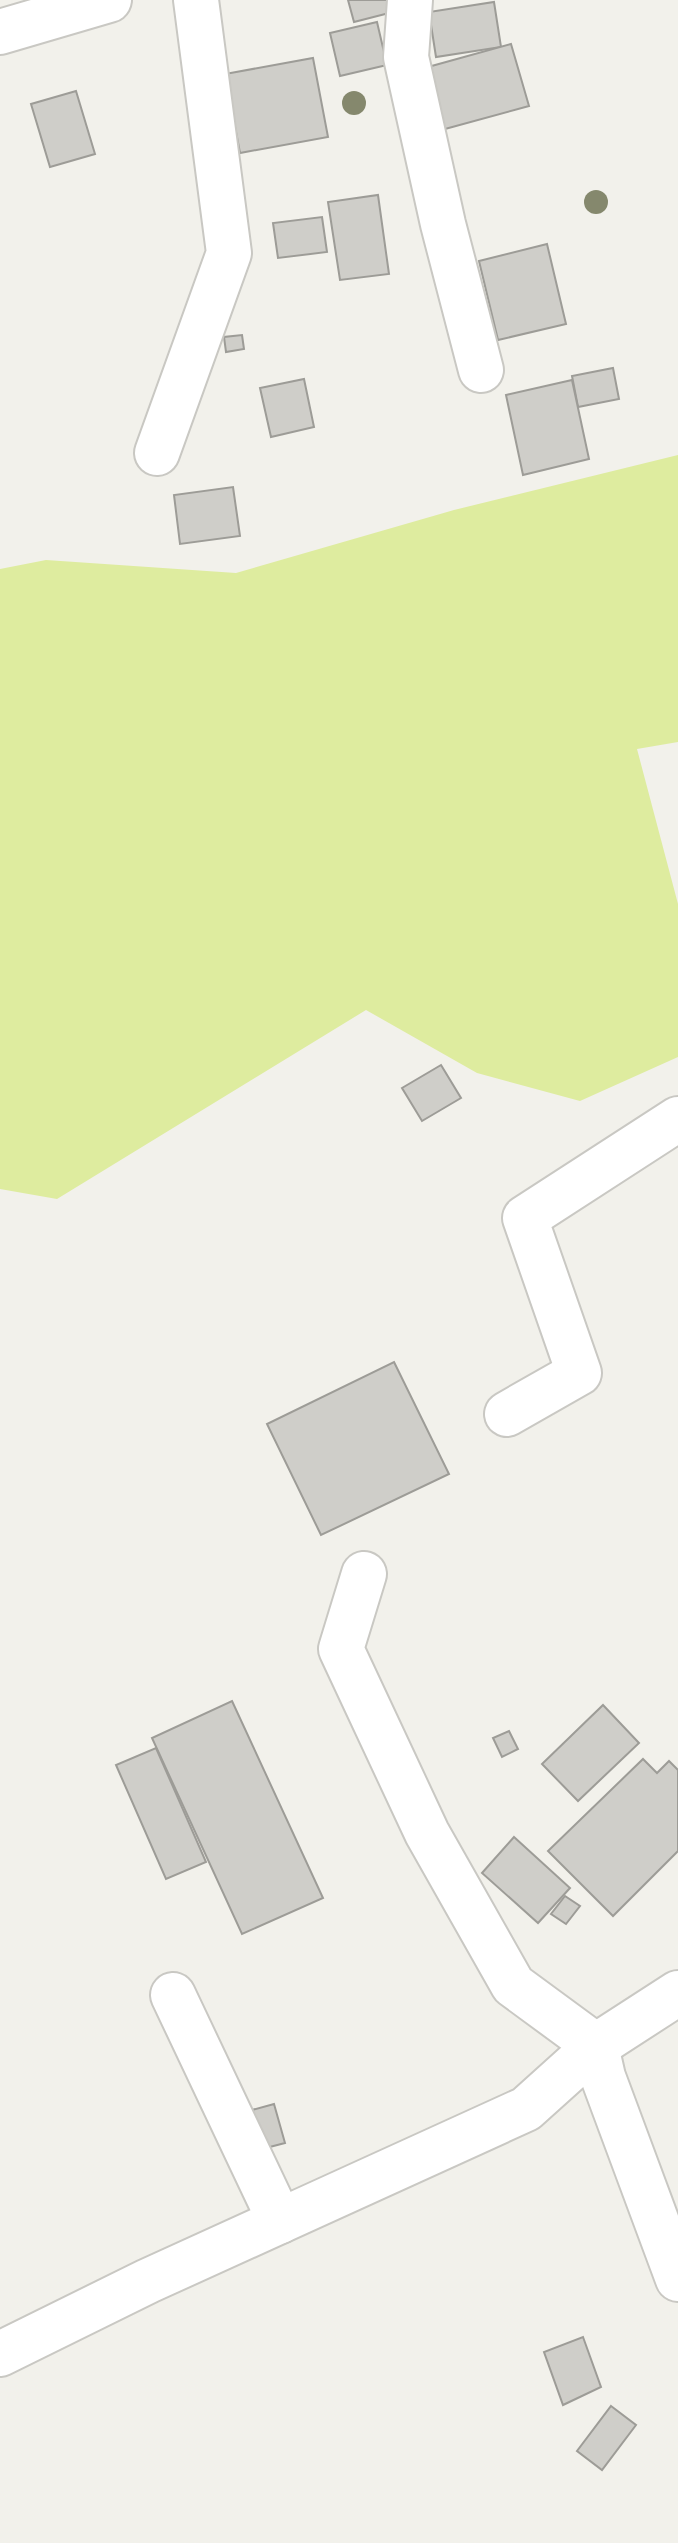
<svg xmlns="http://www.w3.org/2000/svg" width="678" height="2543" viewBox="0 0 678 2543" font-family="Roboto,sans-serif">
<rect width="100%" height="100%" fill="#f2f1eb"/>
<!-- green -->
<polygon fill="#deec9f" points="678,455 678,742 637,749 678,904 678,1057 580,1101 477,1073 366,1010 57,1199 0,1189 0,569 46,560 236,573 454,510"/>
<!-- building -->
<g fill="#cfcec9" stroke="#9d9c97" stroke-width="2">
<polygon points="348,0 394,0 397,11 354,22"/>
<polygon points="494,2 501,47 436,57 429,12"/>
<polygon points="377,22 387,65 340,76 330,33"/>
<polygon points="511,44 529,106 445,129 428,67"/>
<polygon points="313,58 328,137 240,153 225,74"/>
<polygon points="76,91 95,154 50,167 31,104"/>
<polygon points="378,195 389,274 340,280 328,202"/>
<polygon points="322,217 327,252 278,258 273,223"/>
<polygon points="547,244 566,324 498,340 479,261"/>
<polygon points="242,335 244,349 226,352 224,337"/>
<polygon points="613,368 619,399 578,407 572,376"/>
<polygon points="304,379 314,427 271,437 260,388"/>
<polygon points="572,380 589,459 523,475 506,395"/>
<polygon points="233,487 240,536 180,544 174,495"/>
<polygon points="441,1065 461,1098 422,1121 402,1088"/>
<polygon points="394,1362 449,1474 321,1535 267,1424"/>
<polygon points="232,1701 323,1898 242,1934 152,1738"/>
<polygon points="603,1705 639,1743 578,1801 542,1764"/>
<polygon points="509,1731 518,1749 502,1757 493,1738"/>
<polygon points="156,1748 206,1862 166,1879 116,1765"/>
<polygon points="643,1759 657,1773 669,1761 678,1770 678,1851 613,1916 548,1851"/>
<polygon points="514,1837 570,1888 538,1923 482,1873"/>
<polygon points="565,1896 580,1906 566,1924 551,1914"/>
<polygon points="274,2104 285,2143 262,2149 252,2110"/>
<polygon points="583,2337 601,2387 563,2405 544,2352"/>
<polygon points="611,2406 636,2425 602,2470 577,2451"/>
</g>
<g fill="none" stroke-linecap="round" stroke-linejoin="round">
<defs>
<g id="minor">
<polyline points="410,0 406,57 443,224 481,370"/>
<polyline points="0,32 109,0"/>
<polyline points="157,453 229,253 196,0"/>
<polyline points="507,1414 579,1373 525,1218 678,1119"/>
<polyline points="364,1574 341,1649 427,1833 513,1985 596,2046 603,2077 678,2279"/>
<polyline points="173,1995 280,2221"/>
<polyline points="0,2354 148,2281 526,2109 596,2046 678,1993"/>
</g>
</defs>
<!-- minor casing -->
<use href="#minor" stroke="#c9c8c3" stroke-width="48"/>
<!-- minor -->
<use href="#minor" stroke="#fff" stroke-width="44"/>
</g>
<!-- trees -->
<g fill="#85886d">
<circle cx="354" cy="103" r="12"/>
<circle cx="596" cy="202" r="12"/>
</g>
</svg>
